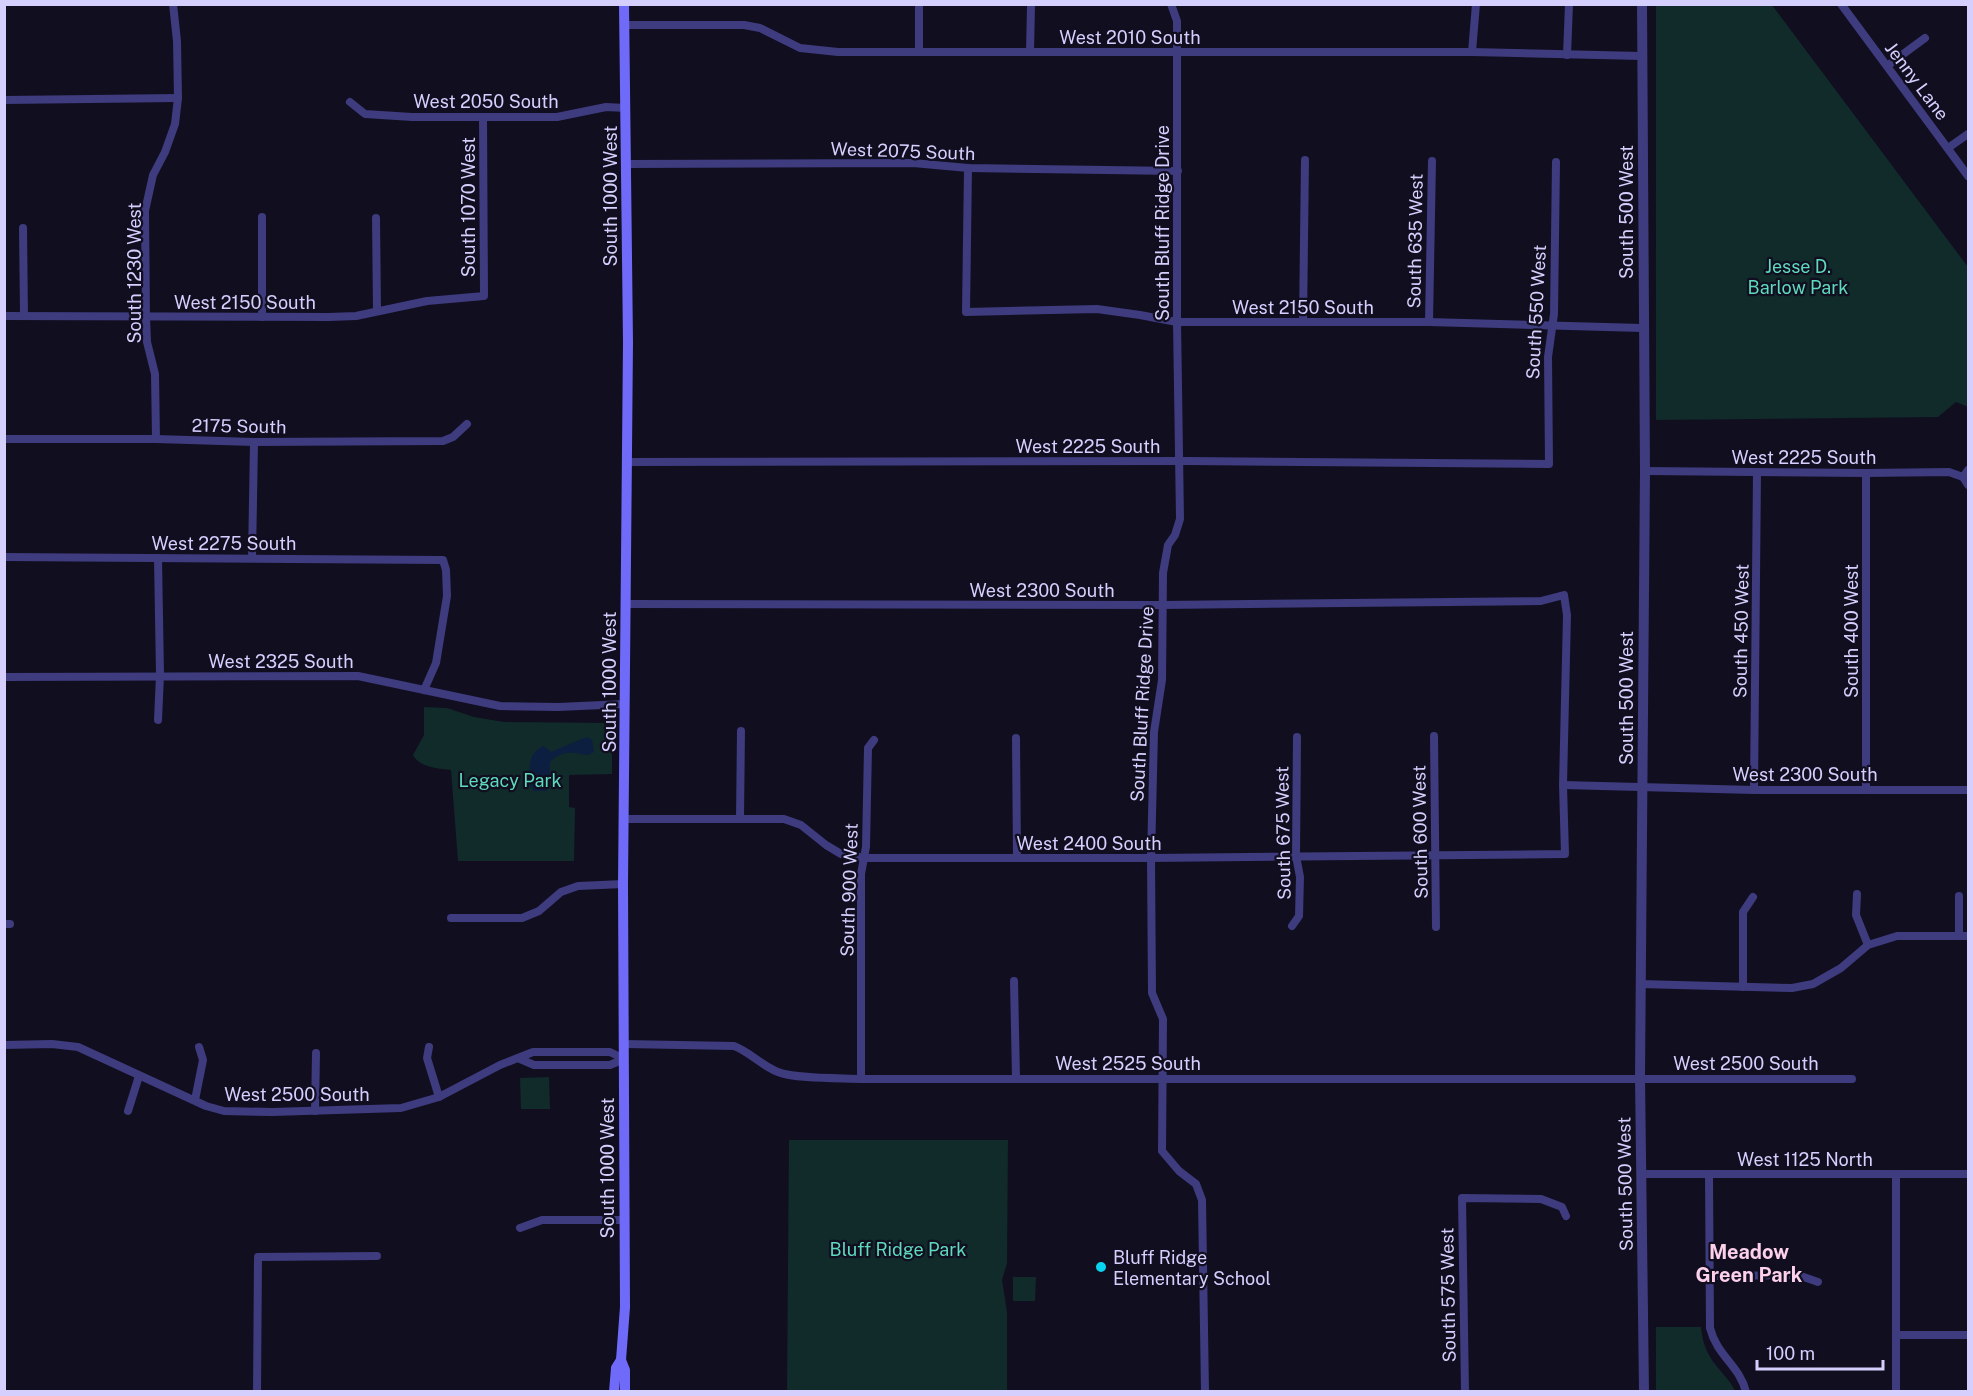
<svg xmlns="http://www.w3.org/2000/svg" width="1973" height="1396" viewBox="0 0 1973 1396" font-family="'Public Sans',sans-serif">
<rect width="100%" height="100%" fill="#110e20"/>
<!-- green -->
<g fill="#112a2a">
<polygon points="1656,5 1772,5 1968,267 1968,407 1956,402 1938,417 1656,420"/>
<path d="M424,707L447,708L474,717L504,722L612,723V774L569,775V807L575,808L574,861H458L451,770C437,768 420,768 413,755L424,735Z"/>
<polygon points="549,1077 550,1109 521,1109 520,1078"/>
<polygon points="789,1140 1008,1140 1007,1263 1002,1280 1007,1312 1007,1391 787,1391"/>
<polygon points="1013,1277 1036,1277 1035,1301 1013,1301"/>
<path d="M1656,1327H1701C1702,1337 1704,1346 1709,1355C1716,1369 1729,1377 1735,1391H1656Z"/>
</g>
<!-- water -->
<path fill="#0d1f40" d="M587,737L592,740L594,752L588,755C573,752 561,750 550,762V784L546,791H534L530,786C530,770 526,753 544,746L551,752Z"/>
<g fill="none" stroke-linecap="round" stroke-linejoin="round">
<!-- minor -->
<g stroke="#3e3b7e" stroke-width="8">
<polyline points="1171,4 1177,21 1177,322 1180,519 1175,535 1168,545 1163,573 1162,680 1154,732 1151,858 1152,993 1163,1019 1162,1151 1179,1171 1196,1184 1202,1200 1205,1392"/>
<polyline points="1841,4 1968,176"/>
<polyline points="625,25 744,25 760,28 800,48 838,52 1472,52 1641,56"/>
<polyline points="919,52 919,7"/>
<polyline points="1030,52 1031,6"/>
<polyline points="1472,52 1476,4"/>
<polyline points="1567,55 1569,4"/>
<polyline points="1887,66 1925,38"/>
<polyline points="4,100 178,98"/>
<polyline points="350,102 365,114 412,117 557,117 606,107 626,108"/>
<polyline points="1948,148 1968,134"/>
<polyline points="627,164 913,163 968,168 1178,171"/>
<polyline points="968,168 966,312 1097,309 1140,315 1177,322 1429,322 1642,328"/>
<polyline points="262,217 262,317"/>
<polyline points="376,218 377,311"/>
<polyline points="23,228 24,315"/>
<polyline points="4,316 329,317 356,316 427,301 484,296 483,118"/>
<polyline points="1303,321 1305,160"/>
<polyline points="1429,322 1432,161"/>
<polyline points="4,439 156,439 254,442 443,441 453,437 467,424"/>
<polyline points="156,439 155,374 147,342 146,316 145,211 153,175 165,152 175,124 178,98 177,41 173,4"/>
<polyline points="627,462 1187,461 1549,464 1548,357 1554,314 1556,162"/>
<polyline points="1645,471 1866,473 1949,472 1963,477"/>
<polyline points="1963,477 1968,485"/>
<polyline points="1963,477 1968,470"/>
<polyline points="4,557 443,560 446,570 447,596 436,663 424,690"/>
<polyline points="252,558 254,442"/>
<polyline points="4,677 358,676 500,706 558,707 625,704"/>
<polyline points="158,720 160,675 158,558"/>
<polyline points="1434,736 1436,927"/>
<polyline points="1016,738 1017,858"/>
<polyline points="1563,785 1754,790 1968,790"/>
<polyline points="1754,790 1757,472"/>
<polyline points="1866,790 1866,473"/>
<polyline points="740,818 741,731"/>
<polyline points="624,819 784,819 801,825 826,845 841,854 865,858 1151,858 1565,854 1563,785 1567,615 1564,595 1541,601 1162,605 627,604"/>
<polyline points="1857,894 1856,915 1868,945"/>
<polyline points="451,918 522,918 539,911 561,892 578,886 623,884"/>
<polyline points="4,924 10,924"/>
<polyline points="1292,926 1299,916 1300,877 1296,856 1297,737"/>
<polyline points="1959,936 1959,896"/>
<polyline points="1014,981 1016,1078"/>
<polyline points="1640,984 1792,988 1813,984 1841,968 1868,945 1897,936 1968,936"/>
<polyline points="1743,987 1743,912 1753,897"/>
<path d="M624,1044L734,1046C750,1052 762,1066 778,1072C794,1079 841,1078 861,1079H1852"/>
<polyline points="4,1045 52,1044 78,1047 206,1106 224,1111 272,1112 401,1108 439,1097 500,1065 533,1052 610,1052 624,1059"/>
<polyline points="429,1047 427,1058 439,1097"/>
<polyline points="520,1059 534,1065 610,1065 624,1059"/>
<polyline points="861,1079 861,874 866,847 868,748 874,740"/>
<polyline points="195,1100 203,1060 199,1047"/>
<polyline points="128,1111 139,1076"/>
<polyline points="315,1111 316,1053"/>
<polyline points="1641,1174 1968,1174"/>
<path d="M1709,1174L1710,1328C1717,1356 1740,1366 1746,1392"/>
<polyline points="1896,1174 1896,1392"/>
<polyline points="520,1228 542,1220 624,1220"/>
<polyline points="1709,1276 1798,1275 1818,1282"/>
<polyline points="1896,1335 1968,1335"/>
<polyline points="257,1392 258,1257 377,1256"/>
<polyline points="1465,1392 1462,1198 1541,1199 1562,1207 1566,1216"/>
</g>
<!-- tertiary -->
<polyline stroke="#3e3b7e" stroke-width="10" points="1642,4 1645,471 1640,1077 1644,1392"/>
<!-- secondary -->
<g stroke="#706af9" stroke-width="10">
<polyline points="621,1360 625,1370 625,1392"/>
<polyline points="614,1392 616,1368 621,1360 625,1307 623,884 628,342 624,4"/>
</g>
</g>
<!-- markers -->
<circle fill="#09d4ef" stroke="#110e20" stroke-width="2" cx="1101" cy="1267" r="6"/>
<g text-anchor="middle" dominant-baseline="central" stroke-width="4.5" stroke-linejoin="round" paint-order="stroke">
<!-- street labels -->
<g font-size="18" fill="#d5cffd" stroke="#110e20">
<text x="1130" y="37">West 2010 South</text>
<text transform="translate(1917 81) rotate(53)">Jenny Lane</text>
<text x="486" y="101">West 2050 South</text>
<text transform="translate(903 151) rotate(2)">West 2075 South</text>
<text transform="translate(610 196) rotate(-90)">South 1000 West</text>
<text transform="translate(468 207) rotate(-90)">South 1070 West</text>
<text transform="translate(1626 212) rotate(-90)">South 500 West</text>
<text transform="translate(1162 223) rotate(-90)">South Bluff Ridge Drive</text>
<text transform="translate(1415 241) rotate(-89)">South 635 West</text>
<text transform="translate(134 273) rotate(-90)">South 1230 West</text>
<text x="245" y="302">West 2150 South</text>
<text x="1303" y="307">West 2150 South</text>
<text transform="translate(1536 312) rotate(-87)">South 550 West</text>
<text transform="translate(239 426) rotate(1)">2175 South</text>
<text x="1088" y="446">West 2225 South</text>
<text x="1804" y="457">West 2225 South</text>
<text x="224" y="543">West 2275 South</text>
<text x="1042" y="590">West 2300 South</text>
<text transform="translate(1741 631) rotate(-89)">South 450 West</text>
<text transform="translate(1851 631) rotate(-90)">South 400 West</text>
<text x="281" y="661">West 2325 South</text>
<text transform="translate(609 682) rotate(-90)">South 1000 West</text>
<text transform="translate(1626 698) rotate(-90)">South 500 West</text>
<text transform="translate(1142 704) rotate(-87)">South Bluff Ridge Drive</text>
<text x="1805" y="774">West 2300 South</text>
<text transform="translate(1420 832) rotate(-91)">South 600 West</text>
<text transform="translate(1283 833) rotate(-91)">South 675 West</text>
<text x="1089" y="843">West 2400 South</text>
<text transform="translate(849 890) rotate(-88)">South 900 West</text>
<text x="1128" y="1063">West 2525 South</text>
<text x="1746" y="1063">West 2500 South</text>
<text x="297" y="1094">West 2500 South</text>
<text x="1805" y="1159">West 1125 North</text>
<text transform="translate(607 1168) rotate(-90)">South 1000 West</text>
<text transform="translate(1625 1184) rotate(-91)">South 500 West</text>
<text transform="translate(1448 1295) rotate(-91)">South 575 West</text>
</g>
<!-- park labels -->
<g font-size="18" fill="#5edabd" stroke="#110e20">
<text x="1798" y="266">Jesse D.<tspan x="1798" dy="21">Barlow Park</tspan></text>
<text x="510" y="780">Legacy Park</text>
<text x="898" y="1249">Bluff Ridge Park</text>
</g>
<!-- poi labels -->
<g font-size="18" fill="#d5cffd" stroke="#110e20" text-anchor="start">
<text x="1113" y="1257">Bluff Ridge<tspan x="1113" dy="21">Elementary School</tspan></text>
</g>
<!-- neighbourhood labels -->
<g font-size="20" font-weight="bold" fill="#fdd1ec" stroke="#110e20">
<text x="1749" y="1252">Meadow<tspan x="1749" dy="23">Green Park</tspan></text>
</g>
</g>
<!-- border -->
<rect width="1973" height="1396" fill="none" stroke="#d5cffd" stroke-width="12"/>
<!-- scale -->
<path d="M1757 1360v9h126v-9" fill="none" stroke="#d5cffd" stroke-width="3"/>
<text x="1766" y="1360" font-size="18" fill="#d5cffd" stroke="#110e20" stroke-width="4.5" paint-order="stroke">100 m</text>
</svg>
